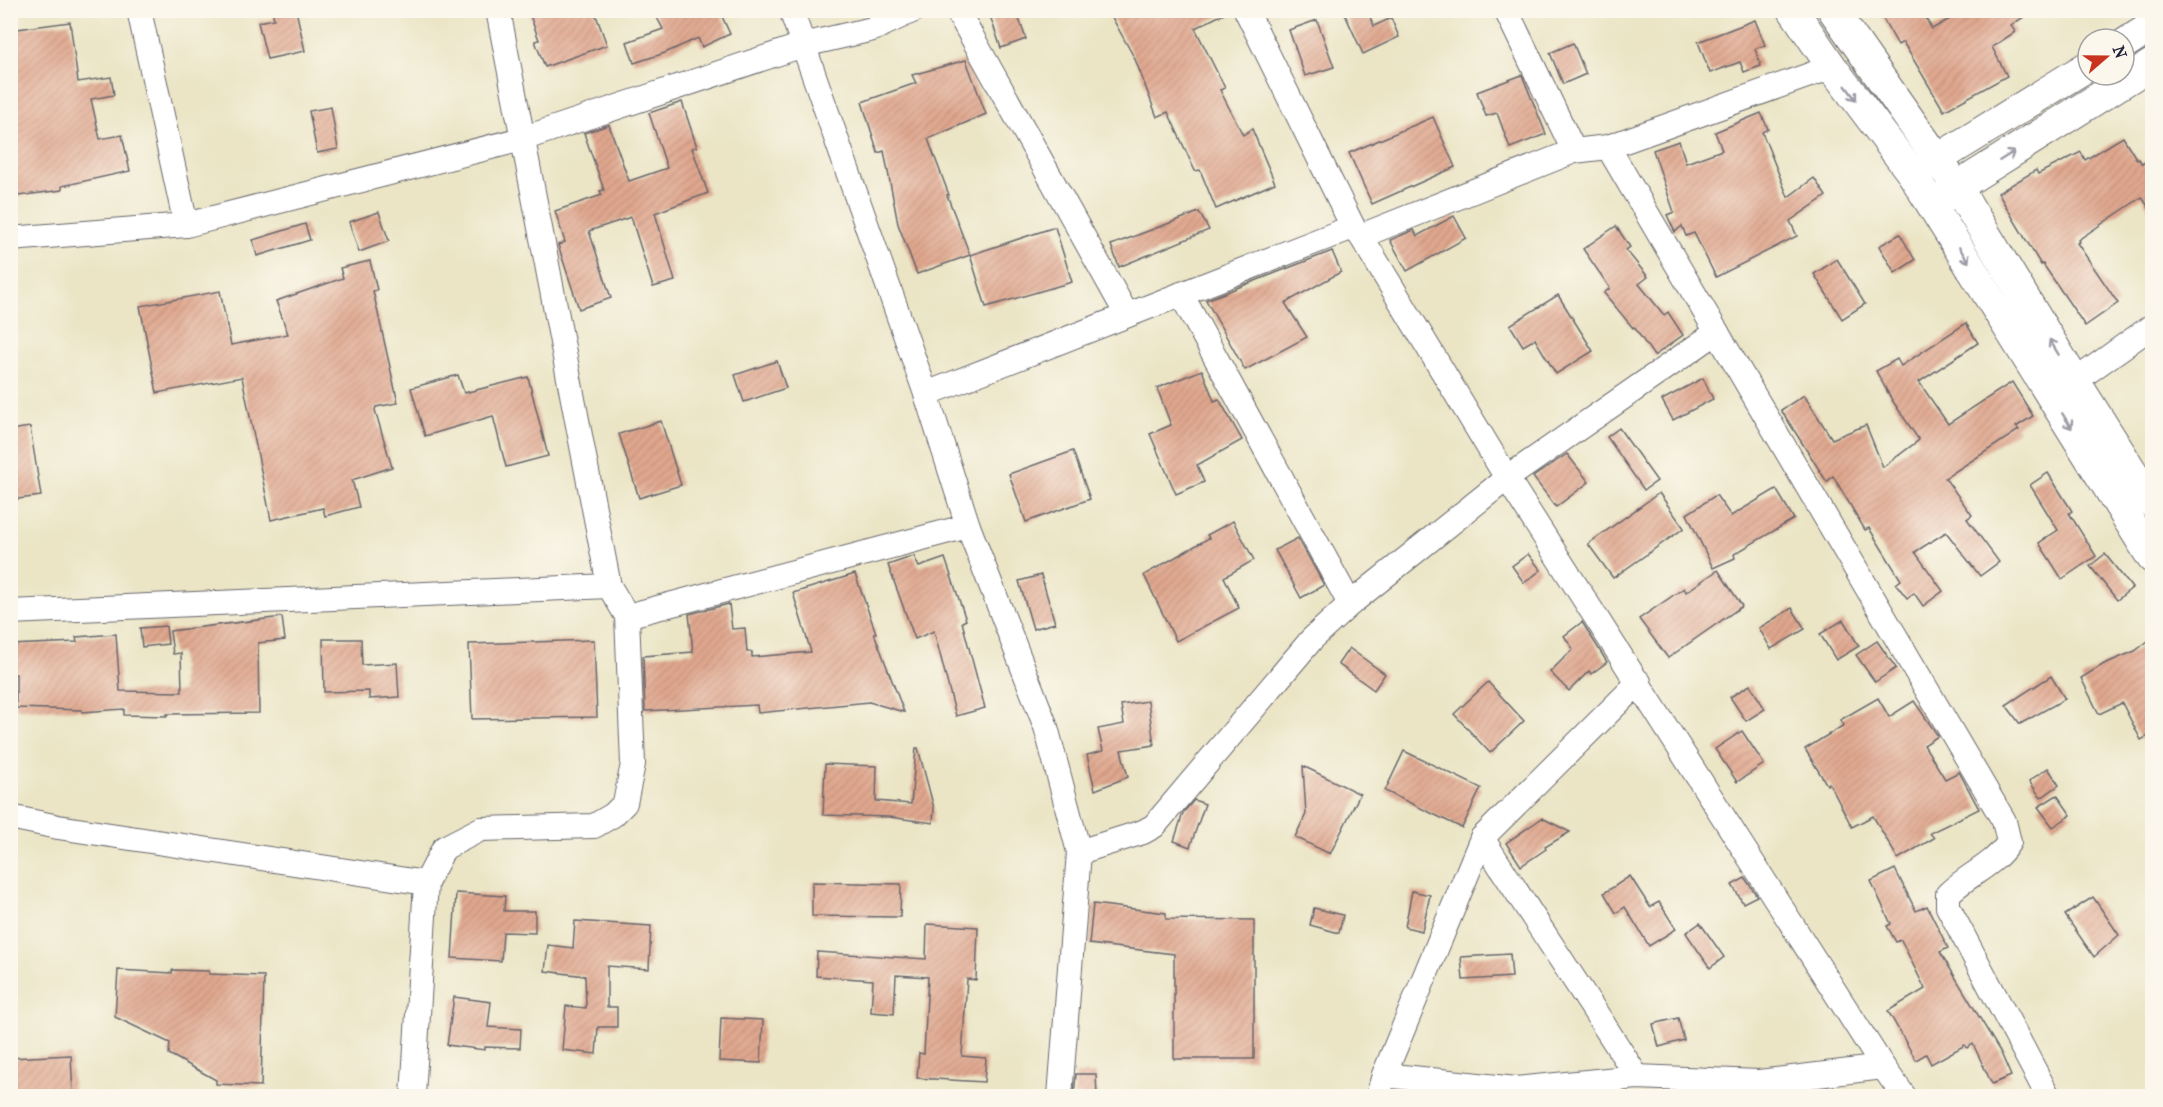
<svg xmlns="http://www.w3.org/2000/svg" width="2163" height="1107" viewBox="0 0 2163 1107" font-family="'IM FELL French Canon',serif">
<defs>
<pattern id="building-hatch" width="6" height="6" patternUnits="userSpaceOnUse" patternTransform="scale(1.5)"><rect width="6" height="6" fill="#e0a78e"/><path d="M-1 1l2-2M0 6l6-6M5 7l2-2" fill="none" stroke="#c08f7b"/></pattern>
</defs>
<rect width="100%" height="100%" fill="#fbf7ec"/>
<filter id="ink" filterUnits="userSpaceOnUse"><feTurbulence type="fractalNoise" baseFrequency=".0167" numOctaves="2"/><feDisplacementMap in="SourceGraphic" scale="12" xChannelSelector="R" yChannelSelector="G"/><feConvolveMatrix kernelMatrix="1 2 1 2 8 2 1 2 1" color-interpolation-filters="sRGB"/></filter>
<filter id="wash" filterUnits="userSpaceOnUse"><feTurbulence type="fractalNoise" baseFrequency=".008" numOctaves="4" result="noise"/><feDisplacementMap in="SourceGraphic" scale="24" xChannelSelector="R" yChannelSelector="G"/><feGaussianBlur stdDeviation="1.35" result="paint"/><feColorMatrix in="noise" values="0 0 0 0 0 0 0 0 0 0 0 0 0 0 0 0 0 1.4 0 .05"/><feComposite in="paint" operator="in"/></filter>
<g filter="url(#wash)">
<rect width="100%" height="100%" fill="#ebe5c6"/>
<g id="blocks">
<!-- building -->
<g fill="url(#building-hatch)">
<polygon points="272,10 296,10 305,51 267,59 258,22 274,19"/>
<polygon points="528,10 594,10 607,45 545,67 535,41 539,40"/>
<polygon points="653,10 719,10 730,34 702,47 698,38 665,53 634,63 627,42 663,29"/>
<polygon points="988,10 1016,10 1026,39 1001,48"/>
<polygon points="1108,10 1231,10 1195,28 1225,88 1220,90 1243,135 1252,129 1275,183 1216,209 1200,170 1195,171 1168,112 1157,117 1135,59"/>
<polygon points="1343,10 1367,10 1374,26 1391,18 1399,37 1363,54"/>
<polygon points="1878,10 1921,10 1932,29 1966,10 2035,10 2011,25 2015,32 1992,47 2007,76 1944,111 1903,42 1898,45"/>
<polygon points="1317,20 1334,67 1305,76 1289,30"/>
<polygon points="1755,20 1765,45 1755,49 1761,66 1744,72 1740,62 1710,73 1698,42"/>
<polygon points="70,22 78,82 111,77 114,95 91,99 100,139 122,135 130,171 62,186 62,190 18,196 10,152 10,30"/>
<polygon points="1573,43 1586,74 1563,84 1550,53"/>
<polygon points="966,60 986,114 928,139 949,195 947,195 970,255 917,274 898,224 884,151 878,153 862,102 916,83 912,75"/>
<polygon points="1522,75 1546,134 1510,148 1497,113 1486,116 1477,92"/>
<polygon points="682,102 697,147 692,148 708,193 655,213 675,281 653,287 631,217 589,231 611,298 579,309 558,245 565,242 555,211 602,195 600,191 604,190 584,133 609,125 629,181 667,168 649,113"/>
<polygon points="331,107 338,149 317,153 309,111"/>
<polygon points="1761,113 1768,129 1762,132 1788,197 1814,178 1826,196 1790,221 1797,236 1716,277 1694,233 1686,236 1682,226 1675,232 1667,215 1674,212 1653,150 1679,141 1686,163 1722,150 1715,132"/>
<polygon points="1433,117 1455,167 1372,204 1349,153"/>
<polygon points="2123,137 2137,160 2139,159 2142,164 2152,158 2152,213 2142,197 2078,240 2079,242 2077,243 2118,303 2085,326 2043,264 2041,265 1998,193 2036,170 2038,174 2081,152 2085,160"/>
<polygon points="379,212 389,241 359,252 349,222"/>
<polygon points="1199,212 1209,230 1119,267 1111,245"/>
<polygon points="1454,216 1466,238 1407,271 1390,240 1414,230 1417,236"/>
<polygon points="305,224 310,240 257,256 253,240"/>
<polygon points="1616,226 1630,247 1626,250 1648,277 1639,284 1664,315 1668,312 1683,335 1654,356 1634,327 1633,328 1604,293 1610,288 1583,249"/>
<polygon points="1055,227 1072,282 986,307 970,255"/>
<polygon points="1900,234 1915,260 1895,273 1879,246"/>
<polygon points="1332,251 1341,272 1285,303 1307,337 1245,370 1206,300"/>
<polygon points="1837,259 1865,304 1842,319 1814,274"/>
<polygon points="370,261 377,290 373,291 398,403 376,407 375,410 392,467 352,480 359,507 325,516 323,508 271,520 242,377 157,393 140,306 220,291 231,345 288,334 276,301 343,278 340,268"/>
<polygon points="1558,295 1593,351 1556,374 1535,339 1523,346 1510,325"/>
<polygon points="1966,323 1978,343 1919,382 1948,424 2012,382 2033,416 2016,427 2019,430 1945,478 1972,515 1967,519 1999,562 1980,576 1946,532 1915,552 1943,591 1923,606 1914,593 1907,598 1896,584 1901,580 1869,528 1865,530 1833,476 1827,482 1781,410 1804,395 1832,439 1866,425 1883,467 1919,440 1892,400 1876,371 1897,359 1901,366"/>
<polygon points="777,361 786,388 744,402 735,375"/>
<polygon points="1202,370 1214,401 1219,399 1242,440 1197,465 1204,482 1176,494 1150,434 1171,425 1157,388"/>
<polygon points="458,375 464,393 528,377 548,456 506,467 493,416 425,436 411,388"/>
<polygon points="1703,378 1713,399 1673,420 1662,400"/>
<polygon points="661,421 681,485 639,498 619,434"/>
<polygon points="30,427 41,496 10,500 10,430"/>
<polygon points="1619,428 1657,481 1644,490 1607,437"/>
<polygon points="1073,451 1090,499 1026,522 1009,474"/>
<polygon points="1567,454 1589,482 1556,507 1533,477"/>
<polygon points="2048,473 2072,511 2069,513 2096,556 2062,579 2039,543 2058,530 2030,485"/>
<polygon points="1776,489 1794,519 1734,554 1735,558 1713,568 1687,514 1716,495 1731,516"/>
<polygon points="1659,493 1684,528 1613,578 1588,544"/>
<polygon points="1233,521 1254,560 1224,577 1239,608 1176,641 1144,575 1209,538 1207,535"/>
<polygon points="1298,538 1324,585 1301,598 1275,550"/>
<polygon points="1528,554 1541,570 1524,583 1512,566"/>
<polygon points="2105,554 2132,588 2117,600 2090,566"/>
<polygon points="914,556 919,567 945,558 966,620 962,622 985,708 956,716 934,631 915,639 888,565"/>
<polygon points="1718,570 1742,606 1668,658 1639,619 1684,588 1686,592"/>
<polygon points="855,574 876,633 874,633 904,712 869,702 758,713 757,705 645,711 643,656 693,652 689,614 729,604 732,629 745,628 747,652 752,652 752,657 811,652 793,593"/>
<polygon points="1041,575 1055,623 1033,629 1019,581"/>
<polygon points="1792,608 1805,629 1771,649 1759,628"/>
<polygon points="282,617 285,640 258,643 259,713 167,714 167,716 124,715 124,709 82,712 82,710 16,708 16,674 10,674 10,645 77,642 76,637 116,634 120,691 182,692 181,653 173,654 170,631"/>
<polygon points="1843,620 1859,646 1836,660 1820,634"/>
<polygon points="1582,622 1607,662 1591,674 1589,671 1569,691 1550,672 1573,649 1564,636"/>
<polygon points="166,626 168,644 142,647 140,628"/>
<polygon points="2152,638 2152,734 2141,740 2122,703 2099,714 2081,678 2104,664 2135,651"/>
<polygon points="323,639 361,639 362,665 397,663 399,697 369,699 369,691 324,692"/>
<polygon points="594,640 597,717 472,719 469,644"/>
<polygon points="1877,641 1896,668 1875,682 1856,655"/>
<polygon points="1349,648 1385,674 1374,690 1338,664"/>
<polygon points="2051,676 2065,699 2020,724 2006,705"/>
<polygon points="1488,682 1524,721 1490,753 1454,714"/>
<polygon points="1750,685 1765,709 1746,721 1730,697"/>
<polygon points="1878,698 1889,717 1914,701 1938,736 1924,745 1945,779 1959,772 1979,809 1930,833 1934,838 1898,859 1873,816 1852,827 1829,783 1827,785 1805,749 1844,725 1840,720"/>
<polygon points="1148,701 1154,745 1121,750 1128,777 1095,790 1087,755 1103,751 1098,729 1124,724 1121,705"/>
<polygon points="1742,731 1764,764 1737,782 1715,749"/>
<polygon points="916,748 918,748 934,808 933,823 889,817 823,815 825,764 877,766 876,801 911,804"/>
<polygon points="1404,751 1481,788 1462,828 1385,791"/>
<polygon points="1303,766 1360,794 1330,854 1295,837 1306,814"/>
<polygon points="2048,768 2059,785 2041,798 2029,781"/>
<polygon points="2057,795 2071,815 2053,827 2038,807"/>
<polygon points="1194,800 1205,804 1190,847 1174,841 1183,813"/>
<polygon points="1542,818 1570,832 1545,847 1546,849 1521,866 1506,843"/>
<polygon points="1895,869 1916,911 1927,906 1948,948 1940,952 2001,1053 2011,1076 1992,1084 1973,1044 1967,1048 1965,1045 1931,1064 1926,1054 1916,1060 1888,1011 1925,989 1901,940 1896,942 1887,926 1891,924 1871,881"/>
<polygon points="1630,876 1650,907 1659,902 1676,929 1649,946 1625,907 1616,913 1604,893"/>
<polygon points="1745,878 1757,896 1743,903 1732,885"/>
<polygon points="812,882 901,884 900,917 812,916"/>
<polygon points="1412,891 1430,895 1422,931 1405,927"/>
<polygon points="456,893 505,896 504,911 535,911 535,933 503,932 501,961 452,958"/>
<polygon points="2093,897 2119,935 2094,957 2065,915"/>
<polygon points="1093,904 1166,913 1166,919 1254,920 1254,1059 1174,1059 1174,954 1089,944"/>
<polygon points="1314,908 1343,915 1339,933 1310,925"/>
<polygon points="575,921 651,926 649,969 607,966 607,1007 617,1007 617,1027 598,1027 596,1054 562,1050 566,1006 586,1008 585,976 545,971 548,945 573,948"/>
<polygon points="1700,923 1724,957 1710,968 1686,933"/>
<polygon points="927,924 978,927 976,980 967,979 962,1056 986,1058 984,1082 917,1078 919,1053 924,1054 928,977 896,975 894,1014 871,1012 873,980 816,976 817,952 926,959"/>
<polygon points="1510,954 1512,977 1463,980 1461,957"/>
<polygon points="118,970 172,973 172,970 209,971 209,974 264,976 261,1086 216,1084 216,1080 169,1054 170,1043 115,1017"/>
<polygon points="454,997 491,1002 488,1027 521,1029 520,1048 485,1047 485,1050 447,1045"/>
<polygon points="721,1018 763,1020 761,1063 719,1061"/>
<polygon points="1678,1018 1684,1040 1659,1047 1653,1024"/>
<polygon points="71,1055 73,1096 10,1096 10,1058"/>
<polygon points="1076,1074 1096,1074 1097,1096 1074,1096"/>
</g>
</g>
</g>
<g filter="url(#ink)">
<use href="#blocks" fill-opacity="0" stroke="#68666c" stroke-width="1.5"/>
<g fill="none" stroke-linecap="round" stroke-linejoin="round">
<defs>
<g id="minor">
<polyline points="139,10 186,225"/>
<polyline points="791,10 926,394 968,526 1046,727 1079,852 1060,1096"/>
<polyline points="957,10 1127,315"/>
<polyline points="1246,10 1353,227 1361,236 1507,478 1883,1067 1904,1096"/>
<polyline points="1506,10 1574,151"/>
<path d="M1608,147L2004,821L2009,842C1994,866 1968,874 1948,894V907L2048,1096"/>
<polyline points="1361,236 1574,151 1608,147 1832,67"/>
<polyline points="10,239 186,225 522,139 803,45 873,29 914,10"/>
<polyline points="1181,294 1350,604"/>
<polyline points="2075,381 2152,326"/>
<polyline points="926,394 1353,227"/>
<polyline points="10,612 609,586"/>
<polyline points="627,616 968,526"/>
<polyline points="10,817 58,827 426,883"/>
<path d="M1482,838C1533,918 1586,996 1637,1077"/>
<polyline points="1079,852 1143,832 1154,826 1312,639 1350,604 1507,478 1717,332"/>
<polyline points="1384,1075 1516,1089 1637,1077 1759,1082 1883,1067"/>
<polyline points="413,1096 426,883 444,848 481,829 594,826 613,815 625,803 633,764 627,616 609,586 498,10"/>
<polyline points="1378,1096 1384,1075 1482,838 1639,682"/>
</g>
<g id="tertiary">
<polyline points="1793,10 1832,67 1913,175 2152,558"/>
<polyline points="1833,10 1957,187 2075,381 2152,503"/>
<polyline points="2124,44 2152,26"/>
<polyline points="1923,168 2088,66"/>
<polyline points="1943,198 1957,187 2152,64"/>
</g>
</defs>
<!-- minor casing -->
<use href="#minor" stroke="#68666c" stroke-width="26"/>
<!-- tertiary casing -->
<use href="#tertiary" stroke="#68666c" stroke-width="32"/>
<!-- minor -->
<use href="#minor" stroke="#fff" stroke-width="24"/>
<!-- tertiary -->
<use href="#tertiary" stroke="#fff" stroke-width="30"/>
</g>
<!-- one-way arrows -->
<defs><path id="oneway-shaft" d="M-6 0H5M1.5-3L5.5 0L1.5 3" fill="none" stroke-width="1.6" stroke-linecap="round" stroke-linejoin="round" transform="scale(1.5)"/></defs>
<g stroke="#9c9ca7">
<use href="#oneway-shaft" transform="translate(1851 93) rotate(53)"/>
<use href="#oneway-shaft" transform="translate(2007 156) rotate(-32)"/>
<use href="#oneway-shaft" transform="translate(1964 255) rotate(58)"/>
<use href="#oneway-shaft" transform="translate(2054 347) rotate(-121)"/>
<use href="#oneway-shaft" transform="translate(2067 421) rotate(58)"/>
</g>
</g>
<!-- margin -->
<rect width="2163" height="1107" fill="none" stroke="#fbf7ec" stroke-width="36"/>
<!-- north arrow -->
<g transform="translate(2106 57) rotate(70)"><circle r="28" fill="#fbf7ec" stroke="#a4a2a5" stroke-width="1.5"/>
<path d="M0-4.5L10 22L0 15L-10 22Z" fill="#c8321e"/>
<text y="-9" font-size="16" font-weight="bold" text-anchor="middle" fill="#22223b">N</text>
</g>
</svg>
